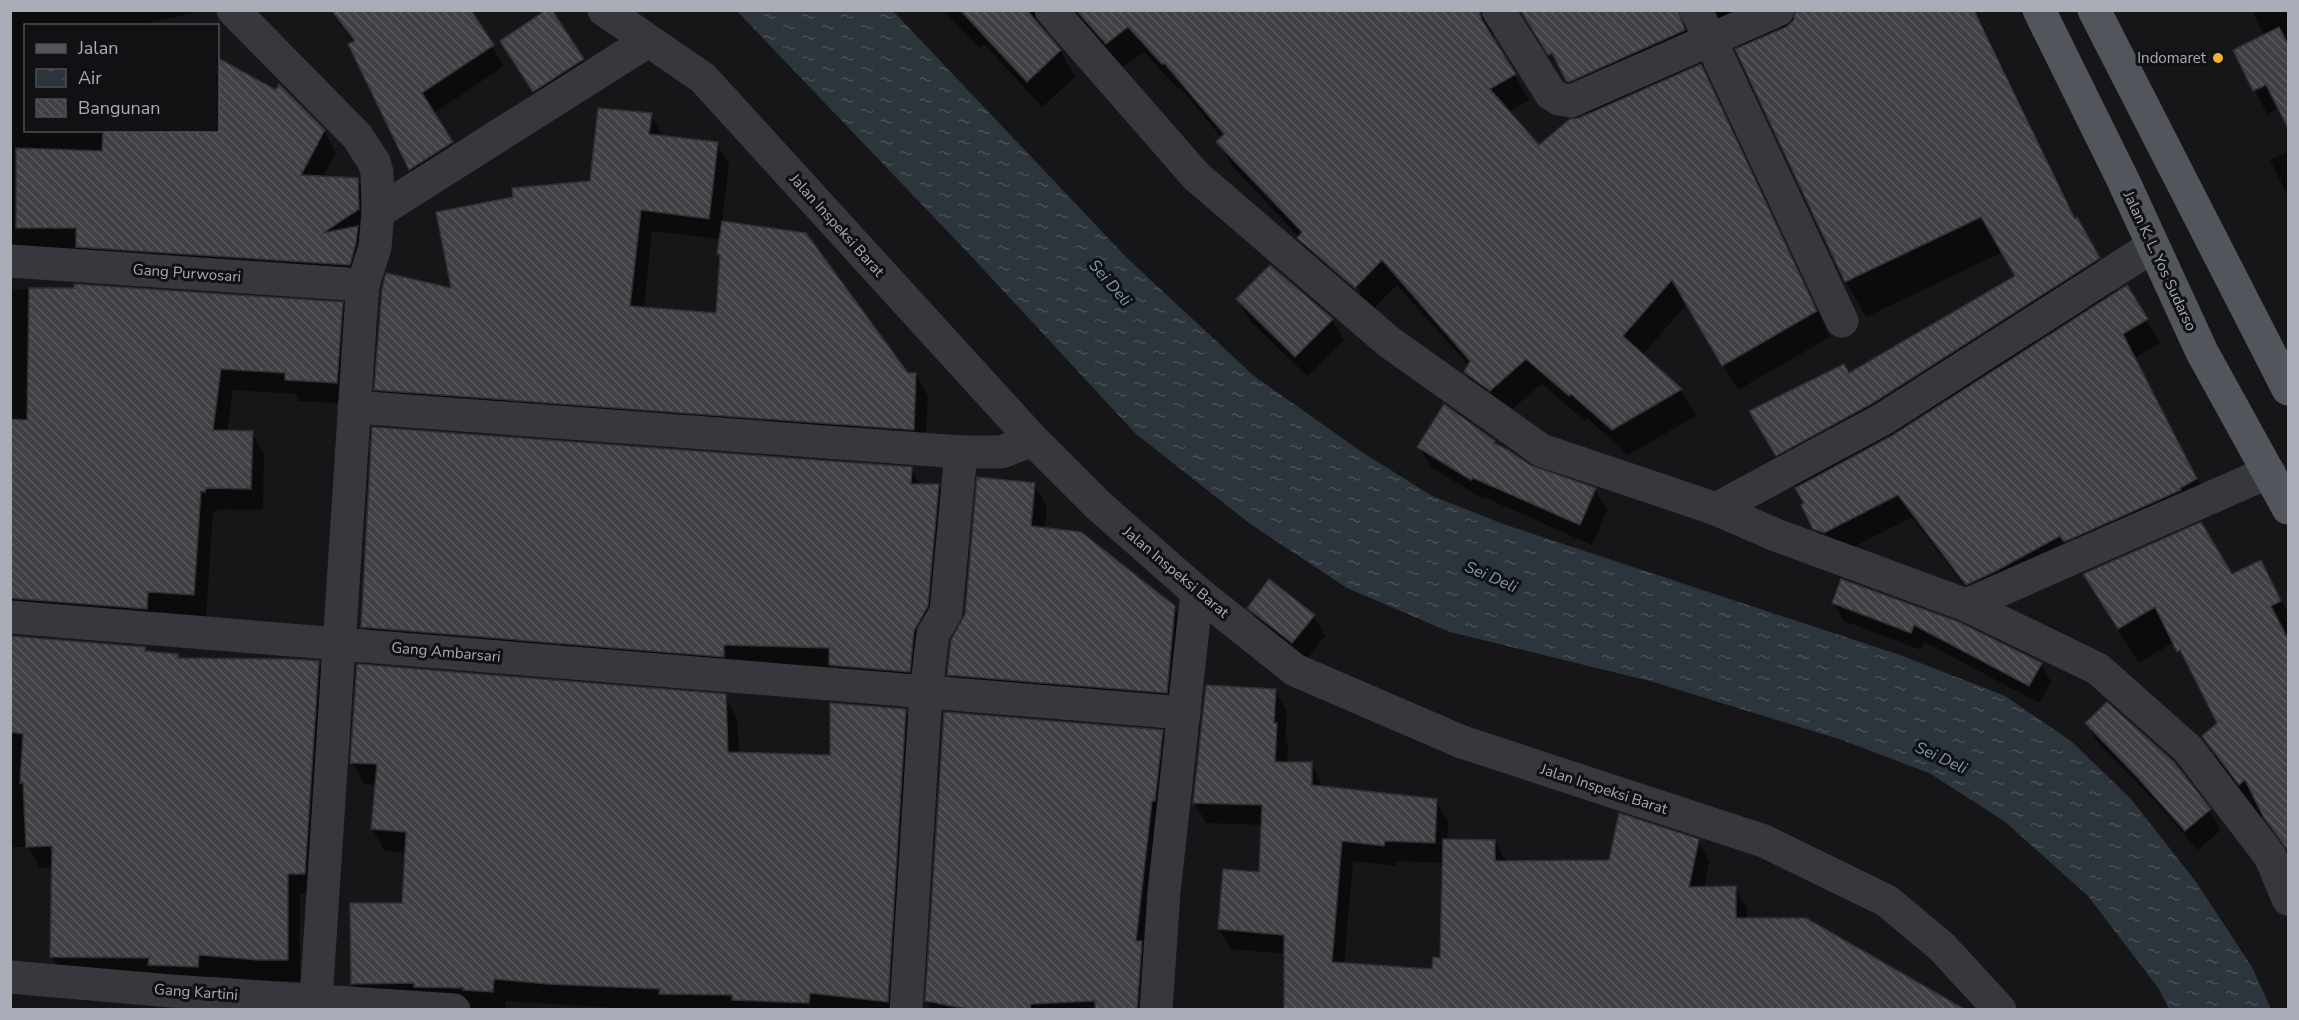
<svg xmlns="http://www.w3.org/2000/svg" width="2299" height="1020" viewBox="0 0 2299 1020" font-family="'Nunito Sans',sans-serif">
<defs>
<pattern id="water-ripples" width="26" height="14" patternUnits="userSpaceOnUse" patternTransform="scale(1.5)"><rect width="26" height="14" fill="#2c353c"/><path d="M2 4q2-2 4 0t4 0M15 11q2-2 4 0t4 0" fill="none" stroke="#485056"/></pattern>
<pattern id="building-back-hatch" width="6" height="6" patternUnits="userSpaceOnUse" patternTransform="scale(1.5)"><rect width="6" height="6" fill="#404145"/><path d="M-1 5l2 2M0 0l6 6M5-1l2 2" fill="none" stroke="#595a5e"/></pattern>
</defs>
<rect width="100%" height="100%" fill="#161618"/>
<!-- water -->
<polygon fill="url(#water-ripples)" points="737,11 893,11 1127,258 1254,376 1362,452 1432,496 1506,525 1900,655 2005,696 2072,742 2131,799 2196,882 2252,967 2271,1009 2169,1009 2159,989 2088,896 2004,821 1929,773 1842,740 1650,681 1450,632 1347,588 1249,523 1135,433 972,257"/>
<!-- shadow -->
<g fill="#0007" fill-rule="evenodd">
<polygon points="10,10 208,10 149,22 155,26 26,26 26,130 218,130 218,60 276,92 324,131 336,153 322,178 358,180 370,201 361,286 89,267 79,249 20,248 10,268"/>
<polygon points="329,10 469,10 504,66 433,114 464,163 422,190 350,45 354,43"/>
<polygon points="551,10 595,80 546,111 513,62"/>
<path d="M943,10H1482L1494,31L1493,38L1529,100L1508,112L1539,147L1588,116L1567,80L1535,10H1976L2080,227L2118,292L2126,287L2160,343L2135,358L2210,503L1980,607L1912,517L1838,555L1828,552L1814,528L1806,504L1772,447L1849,374L2017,276L2003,252L1866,317L1846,282L1737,50L1740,49L1729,30L1699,55L1704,66L1701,68L1715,92L1830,337L1738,390L1687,304L1642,355L1681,390L1696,416L1628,455L1587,418L1585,421L1542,384L1505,415L1480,398L1465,372L1469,366L1397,285L1370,312L1313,263L1299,237L1233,167L1218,142L1222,138L1180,87L1178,89L1144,52L1121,68L1047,30V36L1060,51L1075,77L1042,107L984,44L979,48ZM1310,248L1361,291L1359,294L1314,255Z"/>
<polygon points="2252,10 2288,10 2288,126 2279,108 2267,114 2235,51 2264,36"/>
<path d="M651,115L663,136L717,144L729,165L722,222L907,374H916L928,396L925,450L388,411L376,389L453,290L591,183ZM652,231L721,239L719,254L722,259L718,315L644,309Z"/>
<polygon points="2288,151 2288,197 2270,160"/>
<polygon points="10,287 12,289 75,290 342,304 354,325 349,404 299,401 295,394 233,390 227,432 252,433 264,454 263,510 217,509 217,512 213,512 206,616 159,612 159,630 10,624"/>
<polygon points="1238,300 1332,320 1344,340 1307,376 1249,320"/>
<polygon points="1494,442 1497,446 1530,467 1595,490 1607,510 1592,545 1484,497 1483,499 1431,467 1419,447"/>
<polygon points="911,469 921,486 938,485 951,508 922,694 376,649 363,627"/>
<polygon points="1034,484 1047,507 1045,529 1174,608 1188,631 1179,715 962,697 949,674"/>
<polygon points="2260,562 2288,613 2288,856 2264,815 2260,819 2224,771 2204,737 2219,724 2199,685 2174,642 2139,663 2105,609 2231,576"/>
<polygon points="1842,581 2041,664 2051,682 2039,703 1924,642 1921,650 1844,621 1834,603"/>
<polygon points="1249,608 1314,616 1325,636 1304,663 1261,628"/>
<polygon points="10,637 144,648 147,653 177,655 179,659 318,663 331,684 317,894 300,894 300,981 271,981 210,976 210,981 64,978 52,957 53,867 40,868 28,847 10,847"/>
<path d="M1275,690L1287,711L1285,740L1288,745L1287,764H1311L1323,787L1436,801L1448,821L1447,840L1494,841L1507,862L1610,861L1698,841L1709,861L1704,888H1735L1747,908V919L1285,1010V954L1231,949L1219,929L1261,874L1263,825L1206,823L1194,802ZM1353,861L1395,866L1396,861L1444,863L1441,959L1433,971L1344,965Z"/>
<polygon points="725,696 737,718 739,754 832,756 905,711 918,733 900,1010 648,1010 506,1001 505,1010 365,1006 353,984 403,904 406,853 385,851 372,829 376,785 364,784 352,762"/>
<polygon points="2086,723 2209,810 2221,830 2198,850 2151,797 2098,743"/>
<polygon points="1162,732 1174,753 1150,1010 982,1010 938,1002 938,1005 964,1010 932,1010 927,1001"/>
</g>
<!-- building -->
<g fill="url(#building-back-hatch)" stroke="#303034" stroke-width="1.5">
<polygon points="331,10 471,10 494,45 422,93 453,142 409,170 348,44 355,41"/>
<polygon points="546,10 552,10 584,59 533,92 500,41"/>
<polygon points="960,10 1027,10 1061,50 1027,82"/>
<polygon points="1076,10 1479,10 1482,20 1516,74 1490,89 1539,145 1570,119 1579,118 1701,64 1817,311 1722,366 1672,280 1623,336 1682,389 1612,430 1571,394 1569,396 1526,359 1490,391 1464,372 1470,361 1382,260 1355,288 1297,238 1302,232 1216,142 1224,134 1164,63 1162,64 1128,27 1106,44"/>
<polygon points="1520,10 1678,10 1685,30 1569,82 1566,81 1552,53 1548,55"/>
<polygon points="1796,10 1974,10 2075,219 2077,217 2100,258 1873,403 1776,456 1749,411 1844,364 1849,373 2015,276 1981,217 1845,282 1735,49 1786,27 1793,21"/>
<polygon points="2279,27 2289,46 2289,130 2266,85 2253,91 2233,50"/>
<polygon points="218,58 276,90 279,84 325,130 301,175 358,178 359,209 323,233 358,226 356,243 350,265 76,247 76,228 16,228 16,148 102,151 103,130 218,130"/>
<polygon points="598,108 652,113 649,134 718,142 709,219 641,210 630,306 716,313 720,255 717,254 722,221 806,233 908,373 916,373 914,430 374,390 382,289 386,273 451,288 436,212 513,197 512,188 590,181"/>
<polygon points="1270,265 1333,319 1295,357 1236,299"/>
<polygon points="74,284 343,302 337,383 285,380 285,373 221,369 213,430 253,431 251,489 206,488 205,492 201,491 194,595 148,592 147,609 10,598 10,419 27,420 29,288 74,288"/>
<polygon points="2127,285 2148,319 2123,334 2197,479 2180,488 2181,490 2064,542 2060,536 1996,571 1966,585 1898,495 1824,533 1813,529 1801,505 1804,503 1795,488 1893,435"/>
<polygon points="1444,404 1495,441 1494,443 1508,450 1530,465 1596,488 1580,525 1473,478 1471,480 1417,447"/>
<polygon points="372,427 912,467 911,484 939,484 928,606 914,631 910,672 829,665 829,648 724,645 724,657 361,627"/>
<polygon points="977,477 1035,483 1031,526 1081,532 1175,606 1167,693 947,675 951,640 965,614"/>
<polygon points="2201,522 2232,574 2261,560 2281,601 2271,606 2289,641 2289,852 2263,816 2245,780 2239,785 2202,736 2217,723 2180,650 2177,652 2155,607 2118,629 2083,574"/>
<polygon points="1269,579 1315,615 1292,643 1247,608"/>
<polygon points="1841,579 1959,622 2042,663 2029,686 1914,625 1911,633 1832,603"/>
<polygon points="10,636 145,647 145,651 178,654 178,658 291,659 319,661 305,874 288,874 288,960 258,960 199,955 198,967 148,965 149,958 50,957 52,846 26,847 23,783 20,783 23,734 10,732"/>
<polygon points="357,664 726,694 728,752 830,755 830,703 906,709 888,1002 810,993 809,1003 732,1000 732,995 659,994 660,989 547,984 494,979 493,992 463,990 464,988 414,987 414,983 351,984 350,903 402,903 406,832 371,829 377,764 350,763"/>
<polygon points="1206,685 1276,689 1274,723 1277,723 1275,762 1312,762 1312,785 1437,799 1435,843 1385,841 1384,846 1342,841 1332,962 1432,969 1433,957 1440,958 1443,839 1495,840 1495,861 1609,860 1619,813 1699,839 1689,887 1736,886 1736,918 1806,918 1966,1010 1284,1010 1284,935 1218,929 1223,869 1259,872 1262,805 1193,803"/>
<polygon points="2107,702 2174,762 2211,809 2185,831 2137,777 2085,723"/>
<polygon points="944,712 1163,730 1155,801 1152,801 1136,941 1142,941 1137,1010 1095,1010 1095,1001 1031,1004 1030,1010 973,1010 925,1001"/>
</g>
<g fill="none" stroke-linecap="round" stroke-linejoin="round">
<!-- minor -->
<g stroke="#37383d" stroke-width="33">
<polyline points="233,10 357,136 374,162 377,172 378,212 375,247 363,285 360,323 316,1000"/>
<polyline points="604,10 703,78 1033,440 1098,505 1197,592 1295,670 1462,742 1764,841 1887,901 1942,947 2000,1010"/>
<polyline points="1051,10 1196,176 1389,342 1541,450 1716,509 1776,535 1966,605 2098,669 2188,749 2270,856 2288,899"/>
<polyline points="1498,10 1551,94 1559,99 1571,101 1778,10"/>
<polyline points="1696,10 1842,321"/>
<polyline points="378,212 648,41"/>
<polyline points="10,261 363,285"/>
<polyline points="354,407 961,452 1001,452 1033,440"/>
<polyline points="1716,509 1883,419 2153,246"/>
<polyline points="1966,605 2269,472"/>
<polyline points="10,617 1184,713"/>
<polyline points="10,977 171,991 454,1010"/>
<polyline points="906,1010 926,692 933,634 946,612 961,452"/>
<polyline points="1156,1010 1164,892 1197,592"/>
</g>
<!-- primary -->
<g stroke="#53555c" stroke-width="33">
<polyline points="2039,10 2123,180 2202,352 2288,508"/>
<polyline points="2094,10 2288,389"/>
</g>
</g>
<!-- markers -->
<circle fill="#f2b134" stroke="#111113" stroke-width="2" cx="2218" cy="58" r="6"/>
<g text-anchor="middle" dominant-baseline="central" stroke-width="6" stroke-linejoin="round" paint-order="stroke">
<!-- poi labels -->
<g font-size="15" fill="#a8adb8" stroke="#111113" text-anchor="end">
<text x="2206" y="58">Indomaret</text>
</g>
<!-- street labels -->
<g font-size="15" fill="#a8adb8" stroke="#111113">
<text transform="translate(837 225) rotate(48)">Jalan Inspeksi Barat</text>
<text transform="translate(2160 261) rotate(65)">Jalan K. L. Yos Sudarso</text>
<text transform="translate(187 273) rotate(4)">Gang Purwosari</text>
<text transform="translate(1176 572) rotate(40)">Jalan Inspeksi Barat</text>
<text transform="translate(446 652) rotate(5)">Gang Ambarsari</text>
<text transform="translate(1604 789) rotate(18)">Jalan Inspeksi Barat</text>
<text transform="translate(196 992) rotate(4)">Gang Kartini</text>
</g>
<!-- water labels -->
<g font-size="16" font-style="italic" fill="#7f9bb3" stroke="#111113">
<text transform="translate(1110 283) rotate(49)">Sei Deli</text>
<text transform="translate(1491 577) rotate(24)">Sei Deli</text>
<text transform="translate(1941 758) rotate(25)">Sei Deli</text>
</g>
</g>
<!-- border -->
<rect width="2299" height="1020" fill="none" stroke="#a8adb8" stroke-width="24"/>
<!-- legend -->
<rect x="24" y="24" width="195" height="108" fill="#111113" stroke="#4d4f55" stroke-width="1.5"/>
<rect x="36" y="44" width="30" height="9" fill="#53555c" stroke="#4d4f55" stroke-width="1.5"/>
<text x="78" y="54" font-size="18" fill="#a8adb8">Jalan</text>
<rect x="36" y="69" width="30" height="18" fill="url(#water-ripples)" stroke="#4d4f55" stroke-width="1.5"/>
<text x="78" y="84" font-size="18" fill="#a8adb8">Air</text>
<rect x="36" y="99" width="30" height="18" fill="url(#building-back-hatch)" stroke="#4d4f55" stroke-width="1.5"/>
<text x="78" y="114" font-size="18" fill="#a8adb8">Bangunan</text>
</svg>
